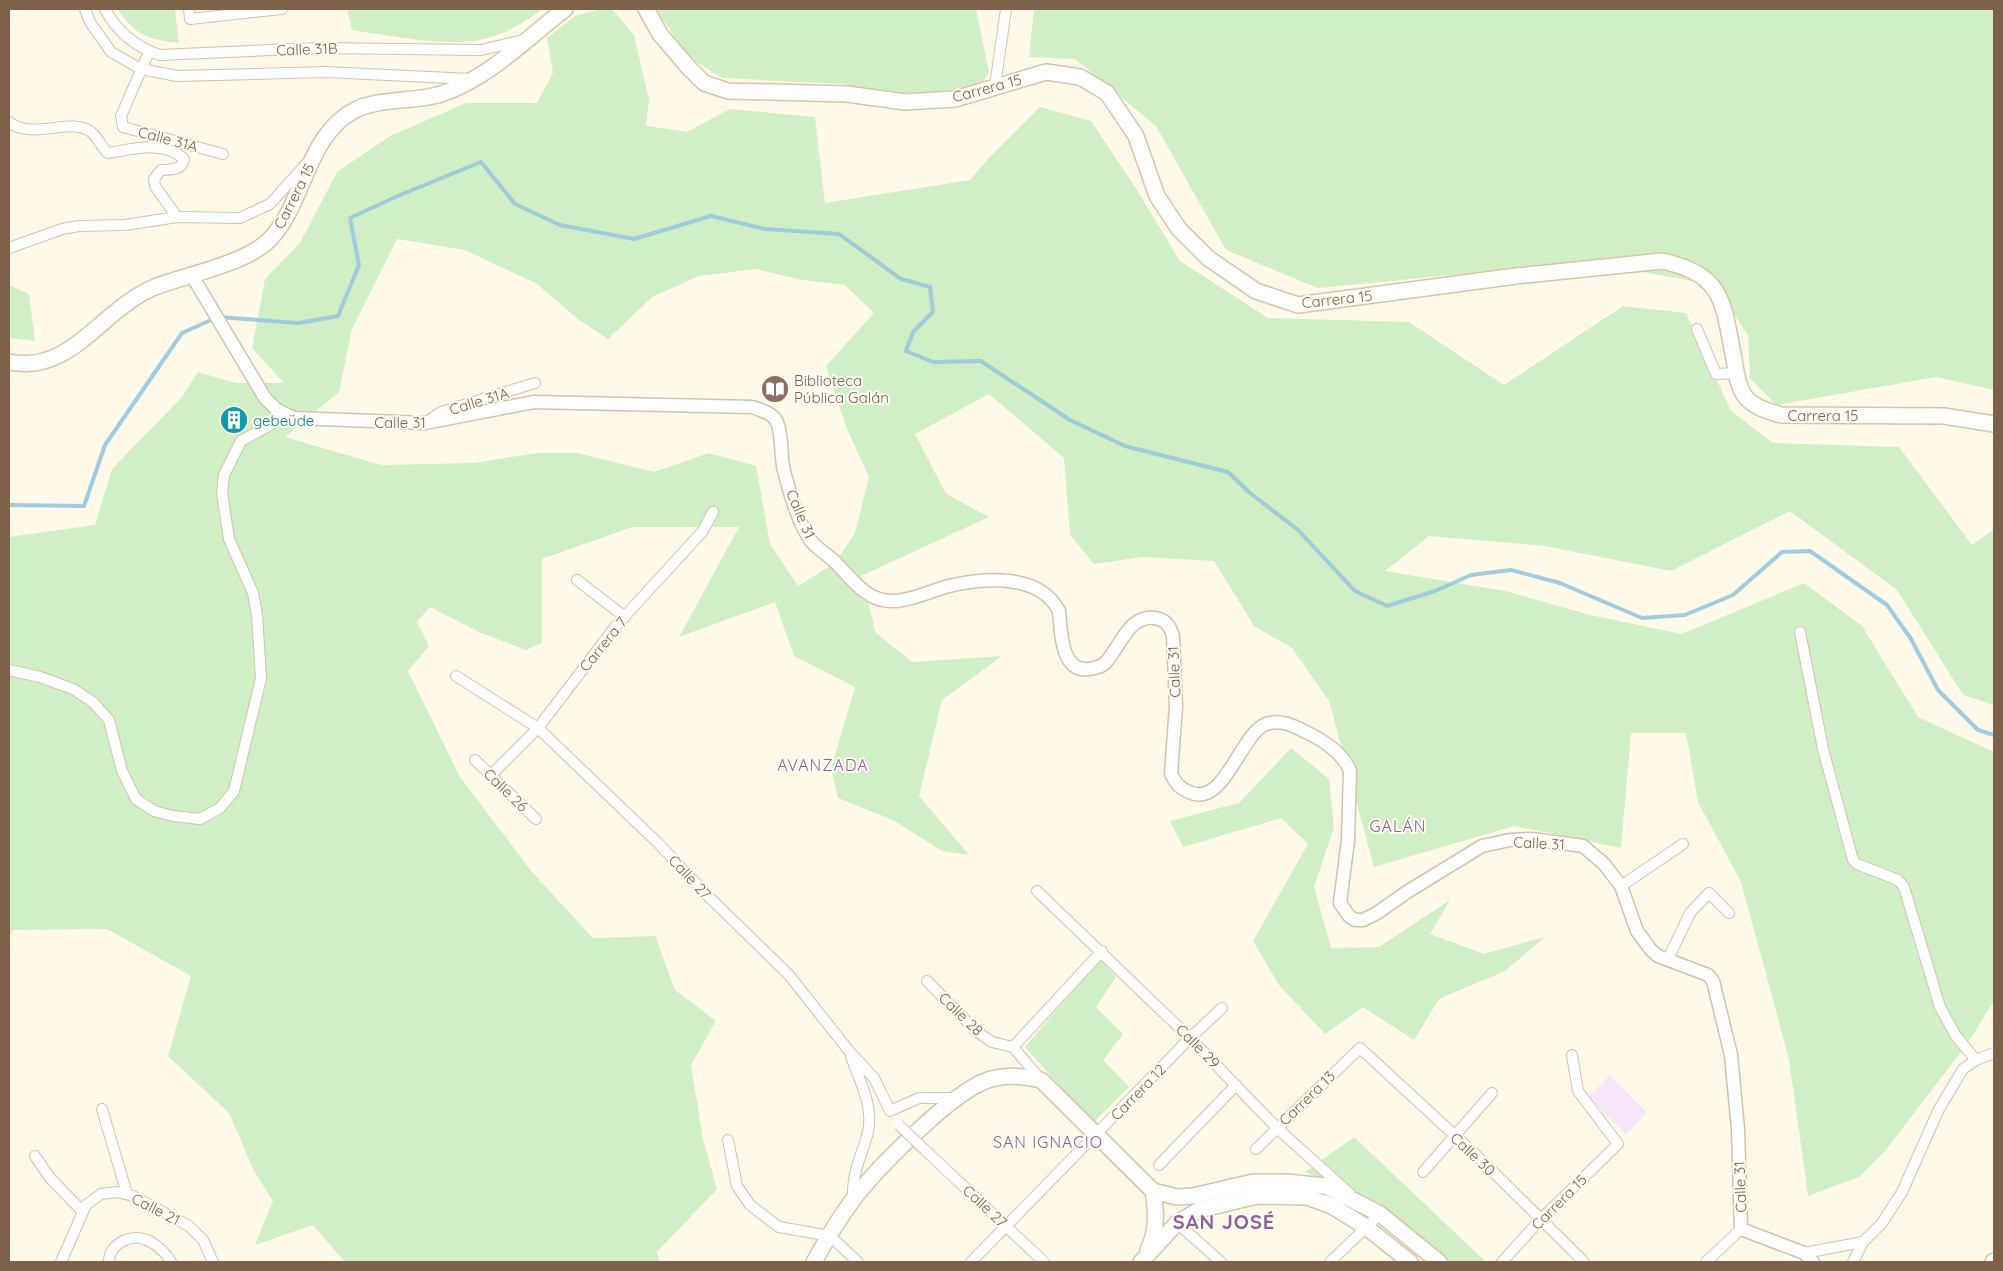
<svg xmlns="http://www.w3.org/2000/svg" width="2003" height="1271" viewBox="0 0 2003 1271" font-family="Quicksand,sans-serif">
<rect width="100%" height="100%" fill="#fef9e9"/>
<!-- education -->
<polygon fill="#f6e5fb" points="1610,1075 1647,1113 1626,1134 1588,1097"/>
<!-- green -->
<g fill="#d0efc5" fill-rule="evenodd">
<path d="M118,9H175L179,43C151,40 133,35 118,9Z"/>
<path d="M347,9H542C530,19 510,31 495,36C454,50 394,36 352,30Z"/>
<path d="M601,9H612L634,35L649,100L646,126L687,132L730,109L815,117L825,203L970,180L988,159L1040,107L1091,121L1137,190L1180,261L1268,318L1409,322L1504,385L1623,306L1686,313L1731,411L1773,443L1899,447L1972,545L1994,529V705L1963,695L1897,590L1790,511L1671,571L1545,546L1429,536L1385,571L1505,591L1590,615L1682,634L1804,583L1862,626L1918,717L1994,752V1001L1967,1044L1885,1151L1859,1177L1808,1196L1789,1059L1741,882L1698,802L1686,733H1631L1621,848L1514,826L1374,867L1329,701L1292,648L1254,626L1214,561L1142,557L1094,564L1070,535L1064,458L989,394L915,434L946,494L989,517L861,576L876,633L912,662L1002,656L942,700L919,796L969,855L942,851L893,820L838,798L831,769L855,687L794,656L775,602L679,637L739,527H632L542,559V643L526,650L479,632L430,607L417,622L429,646L408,671L460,777L532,872L593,938L655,936L675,990L716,1021L691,1065L703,1139L717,1189L657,1252L660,1262H345L313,1225L255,1245L273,1201L254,1171L229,1113L168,1056L191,976L107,929L13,930L9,937V537L95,525L112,469L181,398L198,372L236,383H284L252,348L265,279L300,243L337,172L390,136L466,103H537L553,73L547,38L575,16ZM397,239L465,250L537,284L579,320L608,339L652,297L699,276L756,269L797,279L845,285L874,313L826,366L847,429L869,477L855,533L835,563L798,586L770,544L756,466L709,453L654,472L577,453H537L474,463L381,465L285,437L339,392L352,329Z"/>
<polygon points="656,9 976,9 989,72 980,87 892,98 842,84 722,78 689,58"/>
<polygon points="1034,9 1994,9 1994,390 1936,377 1776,405 1750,378 1748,335 1725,301 1697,282 1588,262 1318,288 1226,250 1156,126 1075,59 1029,57"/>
<polygon points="9,285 29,294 35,341 9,338"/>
<polygon points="1291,748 1329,779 1334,828 1314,887 1331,948 1379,947 1450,900 1430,934 1484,954 1545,937 1505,971 1439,999 1414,1040 1363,1007 1325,1034 1279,985 1253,941 1308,844 1281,818 1183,847 1170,821 1239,803"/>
<polygon points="1100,959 1116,977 1096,1007 1123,1034 1103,1060 1129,1087 1093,1123 1025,1047"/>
<polygon points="1354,1137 1486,1262 1445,1262 1386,1208 1305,1172"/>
</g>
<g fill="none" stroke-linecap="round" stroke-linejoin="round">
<!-- stream -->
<polyline stroke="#a0ccde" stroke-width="4" points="9,505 84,506 105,445 182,333 218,317 299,323 338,316 359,265 350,218 400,195 481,162 515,204 560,225 634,239 711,216 765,229 839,234 901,279 930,287 933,312 913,332 906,351 933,362 981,361 1070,420 1125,446 1228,472 1250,493 1298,530 1355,591 1387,606 1435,591 1471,575 1511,570 1560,583 1642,618 1685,615 1733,595 1782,552 1810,551 1887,605 1911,639 1938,690 1978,730 1994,735"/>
<defs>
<g id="minor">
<polyline points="85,9 90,22 111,52 141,69 177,76 326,72 471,79"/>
<path d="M105,9C116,31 137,48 160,55L317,48L481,50L524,40"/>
<polyline points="189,9 190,19 282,9"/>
<polyline points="149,52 121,116 123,127 223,154"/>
<polyline points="995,86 1006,9"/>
<path d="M9,122C33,141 72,116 91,132C98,137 101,147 108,153C133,149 165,140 184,159C182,171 171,169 161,170L154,179L155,186L177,217"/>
<polyline points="9,248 62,229 79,226 125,225 177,217 240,218 270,204 307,163"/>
<polyline points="1697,329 1716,374 1736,373"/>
<polyline points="428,421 441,412 535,383"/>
<polyline points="577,580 625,617"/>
<polyline points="1800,632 1823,749 1853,860 1857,864 1898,880 1904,887 1940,1007 1956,1036 1976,1060"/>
<polyline points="9,670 40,677 73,689 93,702 109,720 122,771 136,799 154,811 173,816 200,819 220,808 234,791 261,678 257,615 253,593 229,539 222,493 224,475 241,441 288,415"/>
<polyline points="456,676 538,728 659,844 708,896 789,975 849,1051 874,1078 890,1111 919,1098 957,1098"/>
<polyline points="475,760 536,819"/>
<polyline points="491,775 538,728 615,627 702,532 713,512"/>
<polyline points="1621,886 1683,844"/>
<polyline points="1037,891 1190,1038 1277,1128 1350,1194"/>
<polyline points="1668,959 1690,913 1709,893 1729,913"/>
<polyline points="927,981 976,1031 992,1042 1013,1047 1041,1080"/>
<polyline points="1013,1047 1102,951"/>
<path d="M851,1056C859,1080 874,1106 868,1132C861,1159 852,1170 853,1200"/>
<polyline points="102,1109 127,1194"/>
<polyline points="728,1140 737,1186 750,1205 779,1227 830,1236 858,1262"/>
<polyline points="1256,1149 1360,1048 1476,1155 1584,1262"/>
<polyline points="925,1150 1044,1262"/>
<polyline points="35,1156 50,1178 82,1211"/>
<polyline points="1159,1165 1236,1085"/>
<polyline points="1423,1172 1492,1093"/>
<polyline points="1177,1223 1221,1262"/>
<polyline points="1804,1253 1863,1242"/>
<polyline points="61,1262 86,1205 101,1194 117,1192 133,1196 189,1226 203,1240 213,1262"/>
<path d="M109,1262C109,1242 134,1232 151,1242C160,1247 166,1254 171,1262"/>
<polyline points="971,1262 1190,1038 1222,1008"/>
<polyline points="1330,1262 1380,1214"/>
<polyline points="1502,1262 1541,1219 1618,1144 1578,1091 1572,1055"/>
<polyline points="1706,1262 1741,1229"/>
<polyline points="1853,1262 1863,1242 1882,1223 1902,1192 1939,1109 1963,1069 1976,1060 1994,1053"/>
</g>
<path id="tertiary" d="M191,274L265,398L277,410L294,418L425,423L534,402L752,407C761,410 773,413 777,422C783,437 780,455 784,471C790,493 798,523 811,541C818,550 829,555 837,564C847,574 857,588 870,595C895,610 923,593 949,586C985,578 1039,573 1059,611C1061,629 1060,673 1089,669C1095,668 1102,667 1106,662C1120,647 1129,614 1155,618C1166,620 1170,626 1173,636L1176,706L1171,774C1176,784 1180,788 1189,792C1224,809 1240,734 1266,724C1283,718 1297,728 1312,735C1327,743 1344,755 1350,771L1348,840L1340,903L1349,916L1355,920H1363L1377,913L1407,892L1482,846L1510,840L1532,839L1583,846L1604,864L1621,886L1637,931L1651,950L1658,956L1708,975L1713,981L1731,1055L1738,1129L1741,1229L1804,1253L1813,1262"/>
<g id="secondary">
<path d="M646,9L660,34L688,67L704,83L728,91L847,94L905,102L955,99L1046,72L1080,77L1107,93L1136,136L1157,196L1179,229L1208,258L1256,291L1298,305L1516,276L1662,261C1725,274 1723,304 1734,359C1736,371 1737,384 1744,395C1752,407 1768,411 1781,415L1944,416L1994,424"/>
<path d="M9,362C72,375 102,308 155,287C186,275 247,263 269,240C305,204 306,135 355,110C378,98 416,102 441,94C488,79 526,39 565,9"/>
<path d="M1148,1250C1158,1230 1156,1212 1153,1191"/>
<path d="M814,1262C825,1242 838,1220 852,1201C876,1169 952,1092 988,1080C1007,1074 1022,1076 1041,1080L1153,1191L1177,1197L1193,1196L1253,1182H1286L1325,1186L1380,1214L1439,1262"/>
<polyline points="1141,1262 1177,1223 1199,1210 1257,1196 1307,1197 1332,1206 1366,1227 1410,1262"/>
<polyline points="1993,1262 1994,1261"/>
</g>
</defs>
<!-- minor casing -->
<use href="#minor" stroke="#d3c2ad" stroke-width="12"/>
<!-- tertiary casing -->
<use href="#tertiary" stroke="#d3c2ad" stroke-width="15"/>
<!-- secondary casing -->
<use href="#secondary" stroke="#d7c4aa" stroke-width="18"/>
<!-- minor -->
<use href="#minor" stroke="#fff" stroke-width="10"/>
<!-- tertiary -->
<use href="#tertiary" stroke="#fff" stroke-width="12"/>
<!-- secondary -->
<use href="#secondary" stroke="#fff" stroke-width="15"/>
<defs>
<polyline id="minor-bridge" points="899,1125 925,1150"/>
</defs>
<!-- minor-bridge casing -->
<use href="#minor-bridge" stroke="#d3c2ad" stroke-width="12" stroke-linecap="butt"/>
<!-- minor-bridge -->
<use href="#minor-bridge" stroke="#fff" stroke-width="10"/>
</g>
<!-- icons -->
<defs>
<symbol id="library-disc" viewBox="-11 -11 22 22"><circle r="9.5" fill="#8d6e63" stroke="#fffcf2"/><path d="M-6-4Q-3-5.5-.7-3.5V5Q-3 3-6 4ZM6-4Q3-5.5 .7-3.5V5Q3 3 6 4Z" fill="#fff"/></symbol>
<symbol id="building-disc" viewBox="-11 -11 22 22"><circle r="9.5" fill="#0f9aa8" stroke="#fffcf2"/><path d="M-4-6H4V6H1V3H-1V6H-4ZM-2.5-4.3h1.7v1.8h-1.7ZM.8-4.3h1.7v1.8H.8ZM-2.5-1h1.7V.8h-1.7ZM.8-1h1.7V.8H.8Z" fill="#fff"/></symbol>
</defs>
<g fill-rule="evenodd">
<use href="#library-disc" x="759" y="373" width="32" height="32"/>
<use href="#building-disc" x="218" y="404" width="32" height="32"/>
</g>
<g text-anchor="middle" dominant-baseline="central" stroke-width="4" stroke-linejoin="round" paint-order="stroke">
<!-- street labels -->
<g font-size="15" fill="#7d6249" stroke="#fffcf2">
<text transform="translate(307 49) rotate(-2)">Calle 31B</text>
<text transform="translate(987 88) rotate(-15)">Carrera 15</text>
<text transform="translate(168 139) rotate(15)">Calle 31A</text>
<text transform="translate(294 196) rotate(-63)">Carrera 15</text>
<text transform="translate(1337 299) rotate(-6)">Carrera 15</text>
<text transform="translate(479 401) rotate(-17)">Calle 31A</text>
<text x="1823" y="415">Carrera 15</text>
<text x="400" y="422">Calle 31</text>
<text transform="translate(801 514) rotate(67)">Calle 31</text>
<text transform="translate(603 644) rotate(-51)">Carrera 7</text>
<text transform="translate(1174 672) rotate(-92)">Calle 31</text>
<text transform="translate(506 790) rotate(44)">Calle 26</text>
<text transform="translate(1539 843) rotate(3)">Calle 31</text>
<text transform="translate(690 877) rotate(47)">Calle 27</text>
<text transform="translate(961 1014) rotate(44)">Calle 28</text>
<text transform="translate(1198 1046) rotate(45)">Calle 29</text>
<text transform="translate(1138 1092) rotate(-46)">Carrera 12</text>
<text transform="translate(1307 1098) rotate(-44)">Carrera 13</text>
<text transform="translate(1473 1154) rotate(43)">Calle 30</text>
<text transform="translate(1740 1187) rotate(-92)">Calle 31</text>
<text transform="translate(1559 1202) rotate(-45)">Carrera 15</text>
<text transform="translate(985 1206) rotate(43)">Calle 27</text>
<text transform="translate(156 1209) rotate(27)">Calle 21</text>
</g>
<!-- education labels -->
<g font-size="15" fill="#785e54" stroke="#fffcf2" text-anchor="start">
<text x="794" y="380">Biblioteca<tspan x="794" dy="17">Pública Galán</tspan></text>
</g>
<!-- culture labels -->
<g font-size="15" fill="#0d838f" stroke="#fffcf2" text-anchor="start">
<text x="253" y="420">gebeüde</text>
</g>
<!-- neighbourhood labels -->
<g font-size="16" letter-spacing="1" fill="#8d6198" stroke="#fffcf2">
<text x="823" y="765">AVANZADA</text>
<text x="1398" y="826">GALÁN</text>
<text x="1048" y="1142">SAN IGNACIO</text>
</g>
<!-- district labels -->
<g font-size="20" font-weight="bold" letter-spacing="1" fill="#8d6198" stroke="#fffcf2">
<text x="1224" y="1221">SAN JOSÉ</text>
</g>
</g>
<!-- border -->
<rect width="2003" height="1271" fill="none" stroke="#7d6249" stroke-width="20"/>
</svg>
